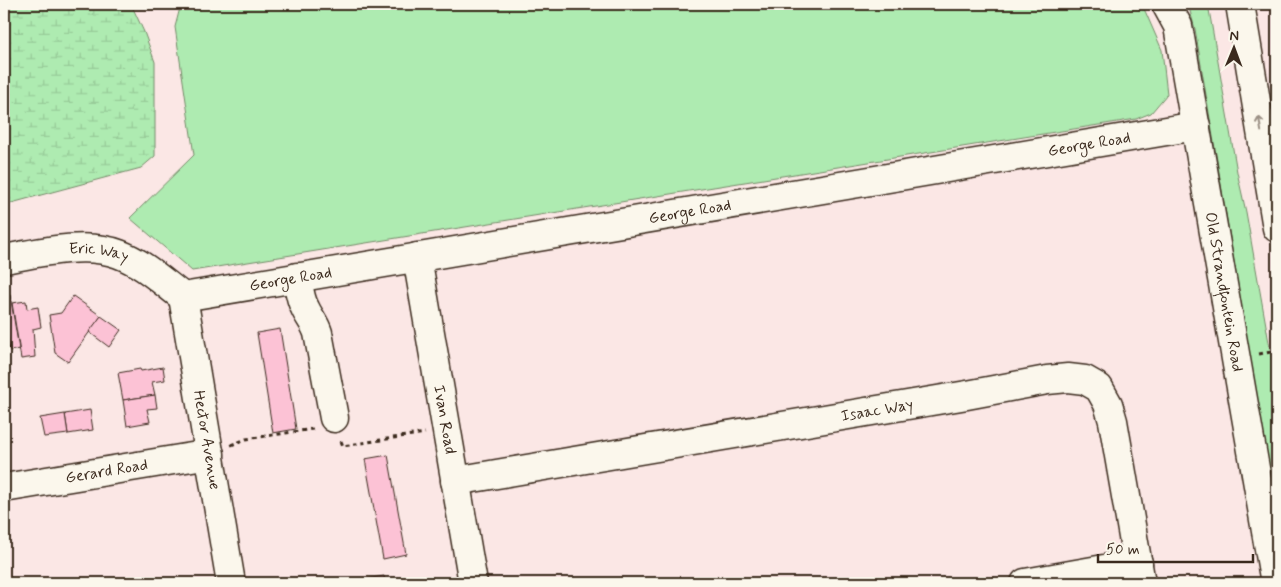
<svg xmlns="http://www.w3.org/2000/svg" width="1281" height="587" viewBox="0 0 1281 587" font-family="Mynerve,sans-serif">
<defs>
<pattern id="wetland-marsh" width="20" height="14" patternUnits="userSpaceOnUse" patternTransform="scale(1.25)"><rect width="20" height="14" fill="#aeebb1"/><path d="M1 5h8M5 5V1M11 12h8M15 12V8" fill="none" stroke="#97ca98"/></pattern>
</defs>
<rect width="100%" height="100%" fill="#fbe7e5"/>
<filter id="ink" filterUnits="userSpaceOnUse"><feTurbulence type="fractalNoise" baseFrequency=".02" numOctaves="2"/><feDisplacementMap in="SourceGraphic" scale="10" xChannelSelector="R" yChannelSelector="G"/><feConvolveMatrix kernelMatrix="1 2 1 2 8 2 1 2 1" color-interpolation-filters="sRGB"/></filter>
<g filter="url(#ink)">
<!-- grass -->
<g fill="#aeebb1" stroke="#748a68">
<polygon points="181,4 1142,4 1162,50 1167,94 1151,113 1136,119 192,271 130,218 194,155 175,27"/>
<polygon points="1188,4 1208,4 1237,172 1246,212 1277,388 1277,519 1195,29"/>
</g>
<!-- wetland -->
<polygon fill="url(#wetland-marsh)" stroke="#748a68" points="4,4 131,4 144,32 155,62 155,156 141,168 4,205"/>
<!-- building -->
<g fill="#fcc2d5" stroke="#3b2a1e">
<polygon points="10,295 19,349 10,351 7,333 4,334 4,296"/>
<polygon points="73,296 101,316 68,362 55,353 49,315 61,313"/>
<polygon points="26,301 27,309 38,307 41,327 33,329 35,357 21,359 12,303"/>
<polygon points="101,316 121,330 109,347 89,332"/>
<polygon points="280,329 296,429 273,433 257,333"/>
<polygon points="163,367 165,380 152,382 155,395 123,400 118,373 140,369 141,371"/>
<polygon points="155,395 157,408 147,409 150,422 127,426 123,400"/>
<polygon points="90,410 93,430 68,434 65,414"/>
<polygon points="65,414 68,434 44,437 40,418"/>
<polygon points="388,455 406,554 383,559 365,459"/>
<polygon points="384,576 385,583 341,583"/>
</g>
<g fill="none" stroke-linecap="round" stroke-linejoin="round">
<defs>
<g id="minor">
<path id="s1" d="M1166,4L1178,26L1275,583"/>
<path id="s2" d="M417,257L473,583"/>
<path id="s3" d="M4,259C37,253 86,241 119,254C143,263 163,282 183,297"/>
<path d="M297,277C299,288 300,299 305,308C309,317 315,323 318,333L334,418"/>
<path id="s4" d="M183,297L1196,126"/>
<path id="s5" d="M183,297L231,583"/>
<path id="s6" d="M455,481L967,395L1047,380L1068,378L1085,380L1099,388L1108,404L1113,421L1141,583"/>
<path id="s7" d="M4,488L210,454"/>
<polyline points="1025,583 1138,563"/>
</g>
<polyline id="major" points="1240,4 1277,228"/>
</defs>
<!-- minor casing -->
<use href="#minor" stroke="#3b2a1e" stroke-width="31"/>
<!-- major casing -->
<use href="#major" stroke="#3b2a1e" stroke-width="31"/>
<!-- path -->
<g stroke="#3b2a1e" stroke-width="3" stroke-dasharray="4 4" stroke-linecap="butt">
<polyline points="1259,354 1277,351"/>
<polyline points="341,441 343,446 425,433"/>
<polyline points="231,445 246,439 313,429"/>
</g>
<!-- minor -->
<use href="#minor" stroke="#fbf7ec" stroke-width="28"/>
<!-- major -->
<use href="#major" stroke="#fbf7ec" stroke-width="28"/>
</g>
<!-- one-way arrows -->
<defs><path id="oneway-shaft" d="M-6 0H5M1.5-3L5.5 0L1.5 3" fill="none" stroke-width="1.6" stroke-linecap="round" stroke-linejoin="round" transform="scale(1.25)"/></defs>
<use stroke="#9b9085" href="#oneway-shaft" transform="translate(1260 124) rotate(-99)"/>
</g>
<g text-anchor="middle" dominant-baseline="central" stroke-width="5" stroke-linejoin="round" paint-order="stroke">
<!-- street labels -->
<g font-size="16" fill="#3b2a1e" stroke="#fbf7ec">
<text stroke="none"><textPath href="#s4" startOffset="919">George Road</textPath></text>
<text stroke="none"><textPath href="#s4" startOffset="514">George Road</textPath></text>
<text stroke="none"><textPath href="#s3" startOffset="96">Eric Way</textPath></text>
<text stroke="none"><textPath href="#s4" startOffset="109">George Road</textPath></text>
<text stroke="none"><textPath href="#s1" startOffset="295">Old Strandfontein Road</textPath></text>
<text stroke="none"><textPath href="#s6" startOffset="428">Isaac Way</textPath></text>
<text stroke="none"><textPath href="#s2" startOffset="165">Ivan Road</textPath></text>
<text stroke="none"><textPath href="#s5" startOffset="145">Hector Avenue</textPath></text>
<text stroke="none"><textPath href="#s7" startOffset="104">Gerard Road</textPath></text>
</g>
</g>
<!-- margin -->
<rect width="1281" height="587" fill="none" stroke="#fbf7ec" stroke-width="20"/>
<rect x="10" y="10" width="1261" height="567" fill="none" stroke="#3b2a1e" stroke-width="2" filter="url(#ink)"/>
<!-- north arrow -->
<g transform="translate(1234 48) rotate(1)" stroke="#fbf7ec" stroke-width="4" paint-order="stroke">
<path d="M0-4L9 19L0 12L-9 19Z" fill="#3b2a1e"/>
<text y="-8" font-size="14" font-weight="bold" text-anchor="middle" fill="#3b2a1e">N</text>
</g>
<!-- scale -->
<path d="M1098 554v8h155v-8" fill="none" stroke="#3b2a1e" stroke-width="2.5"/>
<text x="1106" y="554" font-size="15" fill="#3b2a1e" stroke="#fbf7ec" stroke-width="4" paint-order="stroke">50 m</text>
</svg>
